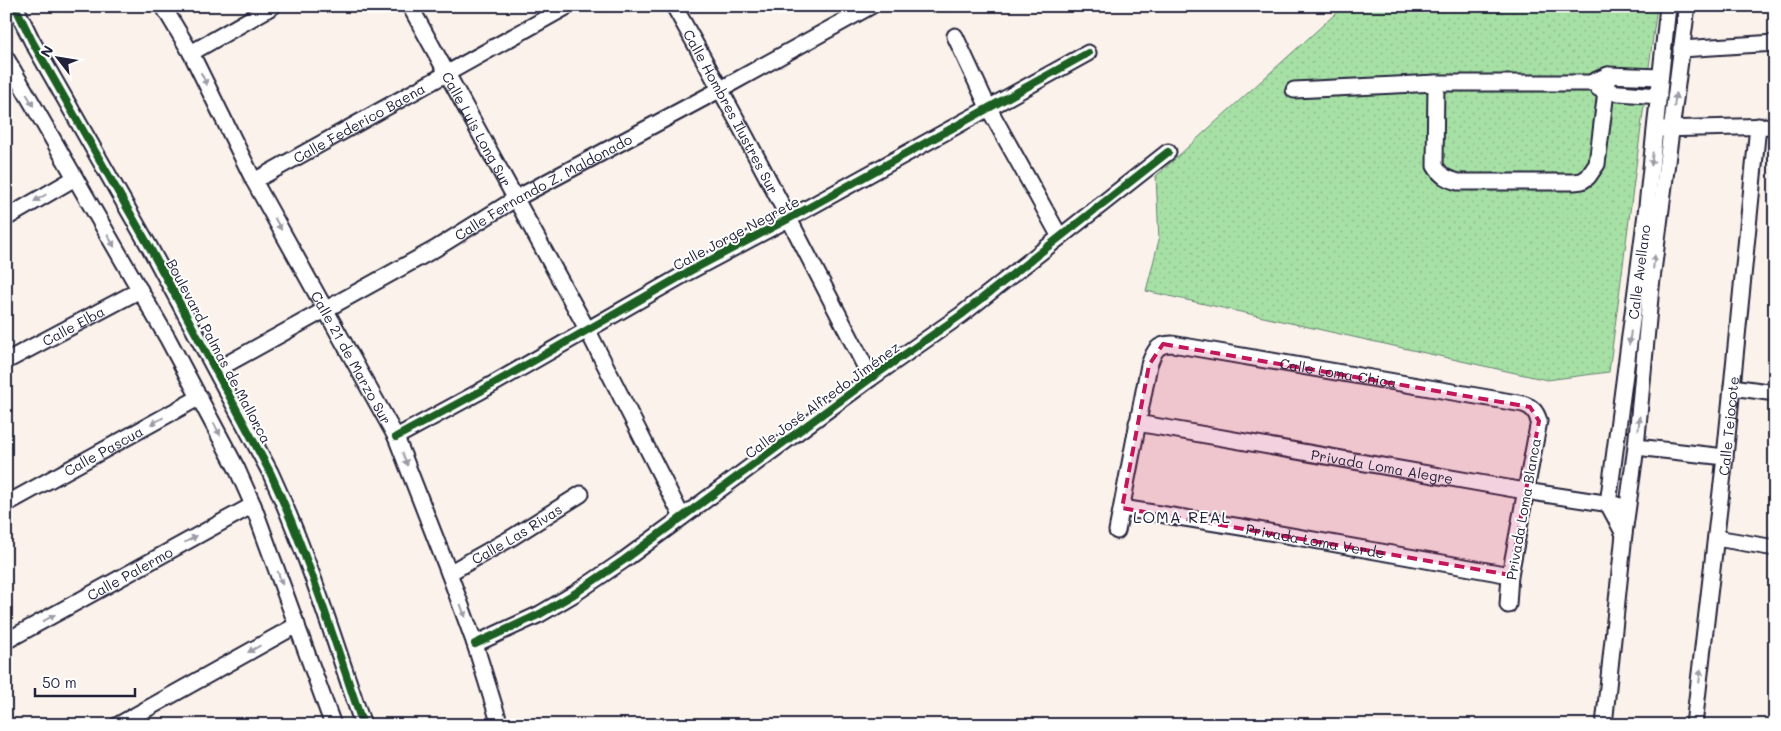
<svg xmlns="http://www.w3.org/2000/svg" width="1781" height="731" viewBox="0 0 1781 731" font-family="Mali,sans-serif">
<defs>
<pattern id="grass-dots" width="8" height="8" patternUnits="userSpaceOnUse" patternTransform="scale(1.25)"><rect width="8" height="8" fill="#a7e0a5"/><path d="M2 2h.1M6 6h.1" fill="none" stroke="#8fc08f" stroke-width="1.8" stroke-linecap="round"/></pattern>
</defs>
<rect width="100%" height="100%" fill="#fbf2eb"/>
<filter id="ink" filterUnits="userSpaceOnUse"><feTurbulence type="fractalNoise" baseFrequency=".02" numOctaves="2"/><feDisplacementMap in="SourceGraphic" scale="10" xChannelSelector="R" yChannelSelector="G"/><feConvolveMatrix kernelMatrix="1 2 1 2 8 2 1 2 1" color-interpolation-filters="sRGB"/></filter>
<g filter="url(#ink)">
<!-- grass -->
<polygon fill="url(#grass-dots)" stroke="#648170" points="1344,6 1657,6 1609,372 1547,380 1146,291 1159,240 1156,176"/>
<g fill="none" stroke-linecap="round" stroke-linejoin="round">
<defs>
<g id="street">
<path d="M15,6L32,41L150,248L270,472C308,554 334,640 363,725"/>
<path id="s1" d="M163,6L191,53L254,181L396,437L449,573L475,644L500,725"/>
<path id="s2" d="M410,6L587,329L682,517"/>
<path id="s3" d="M674,6C743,128 807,253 871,378"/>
<polyline points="955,36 988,107 1060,237"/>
<polyline points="1681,49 1775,43"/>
<polyline points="191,53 273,6"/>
<polyline points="6,58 168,339 237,469 253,505 333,725"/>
<path d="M1436,83L1435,166C1441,176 1447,179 1458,182H1574L1582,181L1588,177L1597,164L1608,75"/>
<polyline points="1598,88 1606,92 1659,96"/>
<polyline points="1294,90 1436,83 1590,83 1608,75 1660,77"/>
<polyline points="1661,129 1775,126"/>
<path id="s4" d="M254,181L568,6"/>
<polyline points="6,218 75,178"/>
<path id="s5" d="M6,361L140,290"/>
<path id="s6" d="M216,370L435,249L515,199L721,89L871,6"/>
<polyline points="1732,387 1775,393"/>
<path id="s7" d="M1137,423L1525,491L1617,505"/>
<polyline points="396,437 479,392 690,271 790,218 1088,53"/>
<polyline points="1636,447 1725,457"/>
<path id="s8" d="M6,504L200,397"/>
<path id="s9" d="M1122,508L1241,527L1510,575"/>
<path id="s10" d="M1117,531L1149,365C1154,352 1156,344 1172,344L1523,404C1532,407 1536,411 1539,421L1510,575L1508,605"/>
<path id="s11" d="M1624,534L1608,504L1647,206L1668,6"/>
<polyline points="1716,538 1775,548"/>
<path id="s12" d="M449,573L511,538L581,494"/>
<path id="s13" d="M6,641L253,505"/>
<polyline points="475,644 540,614 574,594 624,560 871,378 961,315 1168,152"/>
<polyline points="118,725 297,625"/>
<polyline points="1604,725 1624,534 1636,447 1651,287 1687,6"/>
<path id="s14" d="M1694,725L1725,457L1758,126"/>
</g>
</defs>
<!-- street casing -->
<use href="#street" stroke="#22223b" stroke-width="19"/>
<!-- street -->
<use href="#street" stroke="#fff" stroke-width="15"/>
<defs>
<g id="cycleway">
<path d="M15,6L32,41L150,248L270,472C308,554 334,640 363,725"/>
<polyline points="396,437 479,392 690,271 790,218 1088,53"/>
<polyline points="475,644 540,614 574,594 624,560 871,378 961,315 1168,152"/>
</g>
</defs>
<!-- cycleway casing -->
<use href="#cycleway" stroke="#fff" stroke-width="11"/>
<!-- cycleway -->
<use href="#cycleway" stroke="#1b5e20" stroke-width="8"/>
</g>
<!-- one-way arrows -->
<defs><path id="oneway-solid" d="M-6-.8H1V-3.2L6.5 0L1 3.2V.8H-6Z" transform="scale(1.25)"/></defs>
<g fill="#9c9ca7">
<use href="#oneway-solid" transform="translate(204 79) rotate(64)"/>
<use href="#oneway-solid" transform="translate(30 100) rotate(60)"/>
<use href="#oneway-solid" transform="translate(1675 100) rotate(-83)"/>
<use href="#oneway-solid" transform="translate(1652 159) rotate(96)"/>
<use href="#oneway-solid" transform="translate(40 198) rotate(150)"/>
<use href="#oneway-solid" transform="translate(278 224) rotate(61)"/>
<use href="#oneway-solid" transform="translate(111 241) rotate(60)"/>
<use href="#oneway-solid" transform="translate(1654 262) rotate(-83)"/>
<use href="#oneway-solid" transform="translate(1630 338) rotate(97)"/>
<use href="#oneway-solid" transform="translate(157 421) rotate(151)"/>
<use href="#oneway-solid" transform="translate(1639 423) rotate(-85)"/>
<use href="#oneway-solid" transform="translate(217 429) rotate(62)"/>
<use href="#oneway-solid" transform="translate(405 459) rotate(68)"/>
<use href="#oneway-solid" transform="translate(191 539) rotate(-29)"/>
<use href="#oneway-solid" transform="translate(280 578) rotate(70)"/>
<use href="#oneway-solid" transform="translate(463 611) rotate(70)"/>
<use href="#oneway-solid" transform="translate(49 618) rotate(-29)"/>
<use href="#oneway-solid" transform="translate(254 649) rotate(151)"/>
<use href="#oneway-solid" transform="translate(1700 676) rotate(-83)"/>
</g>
</g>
<!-- marked area -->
<path fill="#c2185b" fill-opacity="0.2" stroke="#c2185b" stroke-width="4" stroke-dasharray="10 6" stroke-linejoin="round" d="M1163,344L1530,407L1539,421L1510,575L1122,508L1149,365Z"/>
<g text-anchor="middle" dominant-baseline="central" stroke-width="4" stroke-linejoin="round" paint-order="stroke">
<!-- street labels -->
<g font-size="14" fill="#22223b" stroke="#fff">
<text stroke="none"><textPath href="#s3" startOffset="120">Calle Hombres Ilustres Sur</textPath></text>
<text stroke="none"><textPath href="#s4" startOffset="120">Calle Federico Baena</textPath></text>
<text stroke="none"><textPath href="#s2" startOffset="140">Calle Luis Long Sur</textPath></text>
<text stroke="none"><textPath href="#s6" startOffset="375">Calle Fernando Z. Maldonado</textPath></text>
<text transform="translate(736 233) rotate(-28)">Calle Jorge Negrete</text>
<text stroke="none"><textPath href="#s11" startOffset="268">Calle Avellano</textPath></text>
<text stroke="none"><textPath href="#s5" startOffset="76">Calle Elba</textPath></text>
<text transform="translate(219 351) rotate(62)">Boulevard Palmas de Mallorca</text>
<text stroke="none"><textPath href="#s1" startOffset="399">Calle 21 de Marzo Sur</textPath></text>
<text stroke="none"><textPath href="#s10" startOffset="372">Calle Loma Chica</textPath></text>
<text transform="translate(822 400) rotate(-36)">Calle José Alfredo Jiménez</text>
<text stroke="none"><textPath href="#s14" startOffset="301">Calle Tejocote</textPath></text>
<text stroke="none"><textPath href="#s8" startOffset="111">Calle Pascua</textPath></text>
<text stroke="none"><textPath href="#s7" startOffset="249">Privada Loma Alegre</textPath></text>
<text transform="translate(1523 509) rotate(-80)">Privada Loma Blanca</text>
<text stroke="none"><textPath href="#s12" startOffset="78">Calle Las Rivas</textPath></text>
<text stroke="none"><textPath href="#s9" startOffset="196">Privada Loma Verde</textPath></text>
<text stroke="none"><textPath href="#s13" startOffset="141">Calle Palermo</textPath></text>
</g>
<!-- quarter labels -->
<g font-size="16" letter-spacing="1" fill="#22223b" stroke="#fff">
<text x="1182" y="516">LOMA REAL</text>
</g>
</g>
<!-- margin -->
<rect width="1781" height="731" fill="none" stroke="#fff" stroke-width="25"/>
<rect x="12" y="12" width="1756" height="706" fill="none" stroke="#22223b" stroke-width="2" filter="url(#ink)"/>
<!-- north arrow -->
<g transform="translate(58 58) rotate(301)" stroke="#ffffff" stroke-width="4" paint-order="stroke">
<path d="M0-4L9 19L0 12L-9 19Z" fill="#22223b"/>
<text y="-8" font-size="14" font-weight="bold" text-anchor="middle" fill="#22223b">N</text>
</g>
<!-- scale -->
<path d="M35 688v8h100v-8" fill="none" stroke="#22223b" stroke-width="2.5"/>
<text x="42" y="688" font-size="15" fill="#22223b" stroke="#ffffff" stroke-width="4" paint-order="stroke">50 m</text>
</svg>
